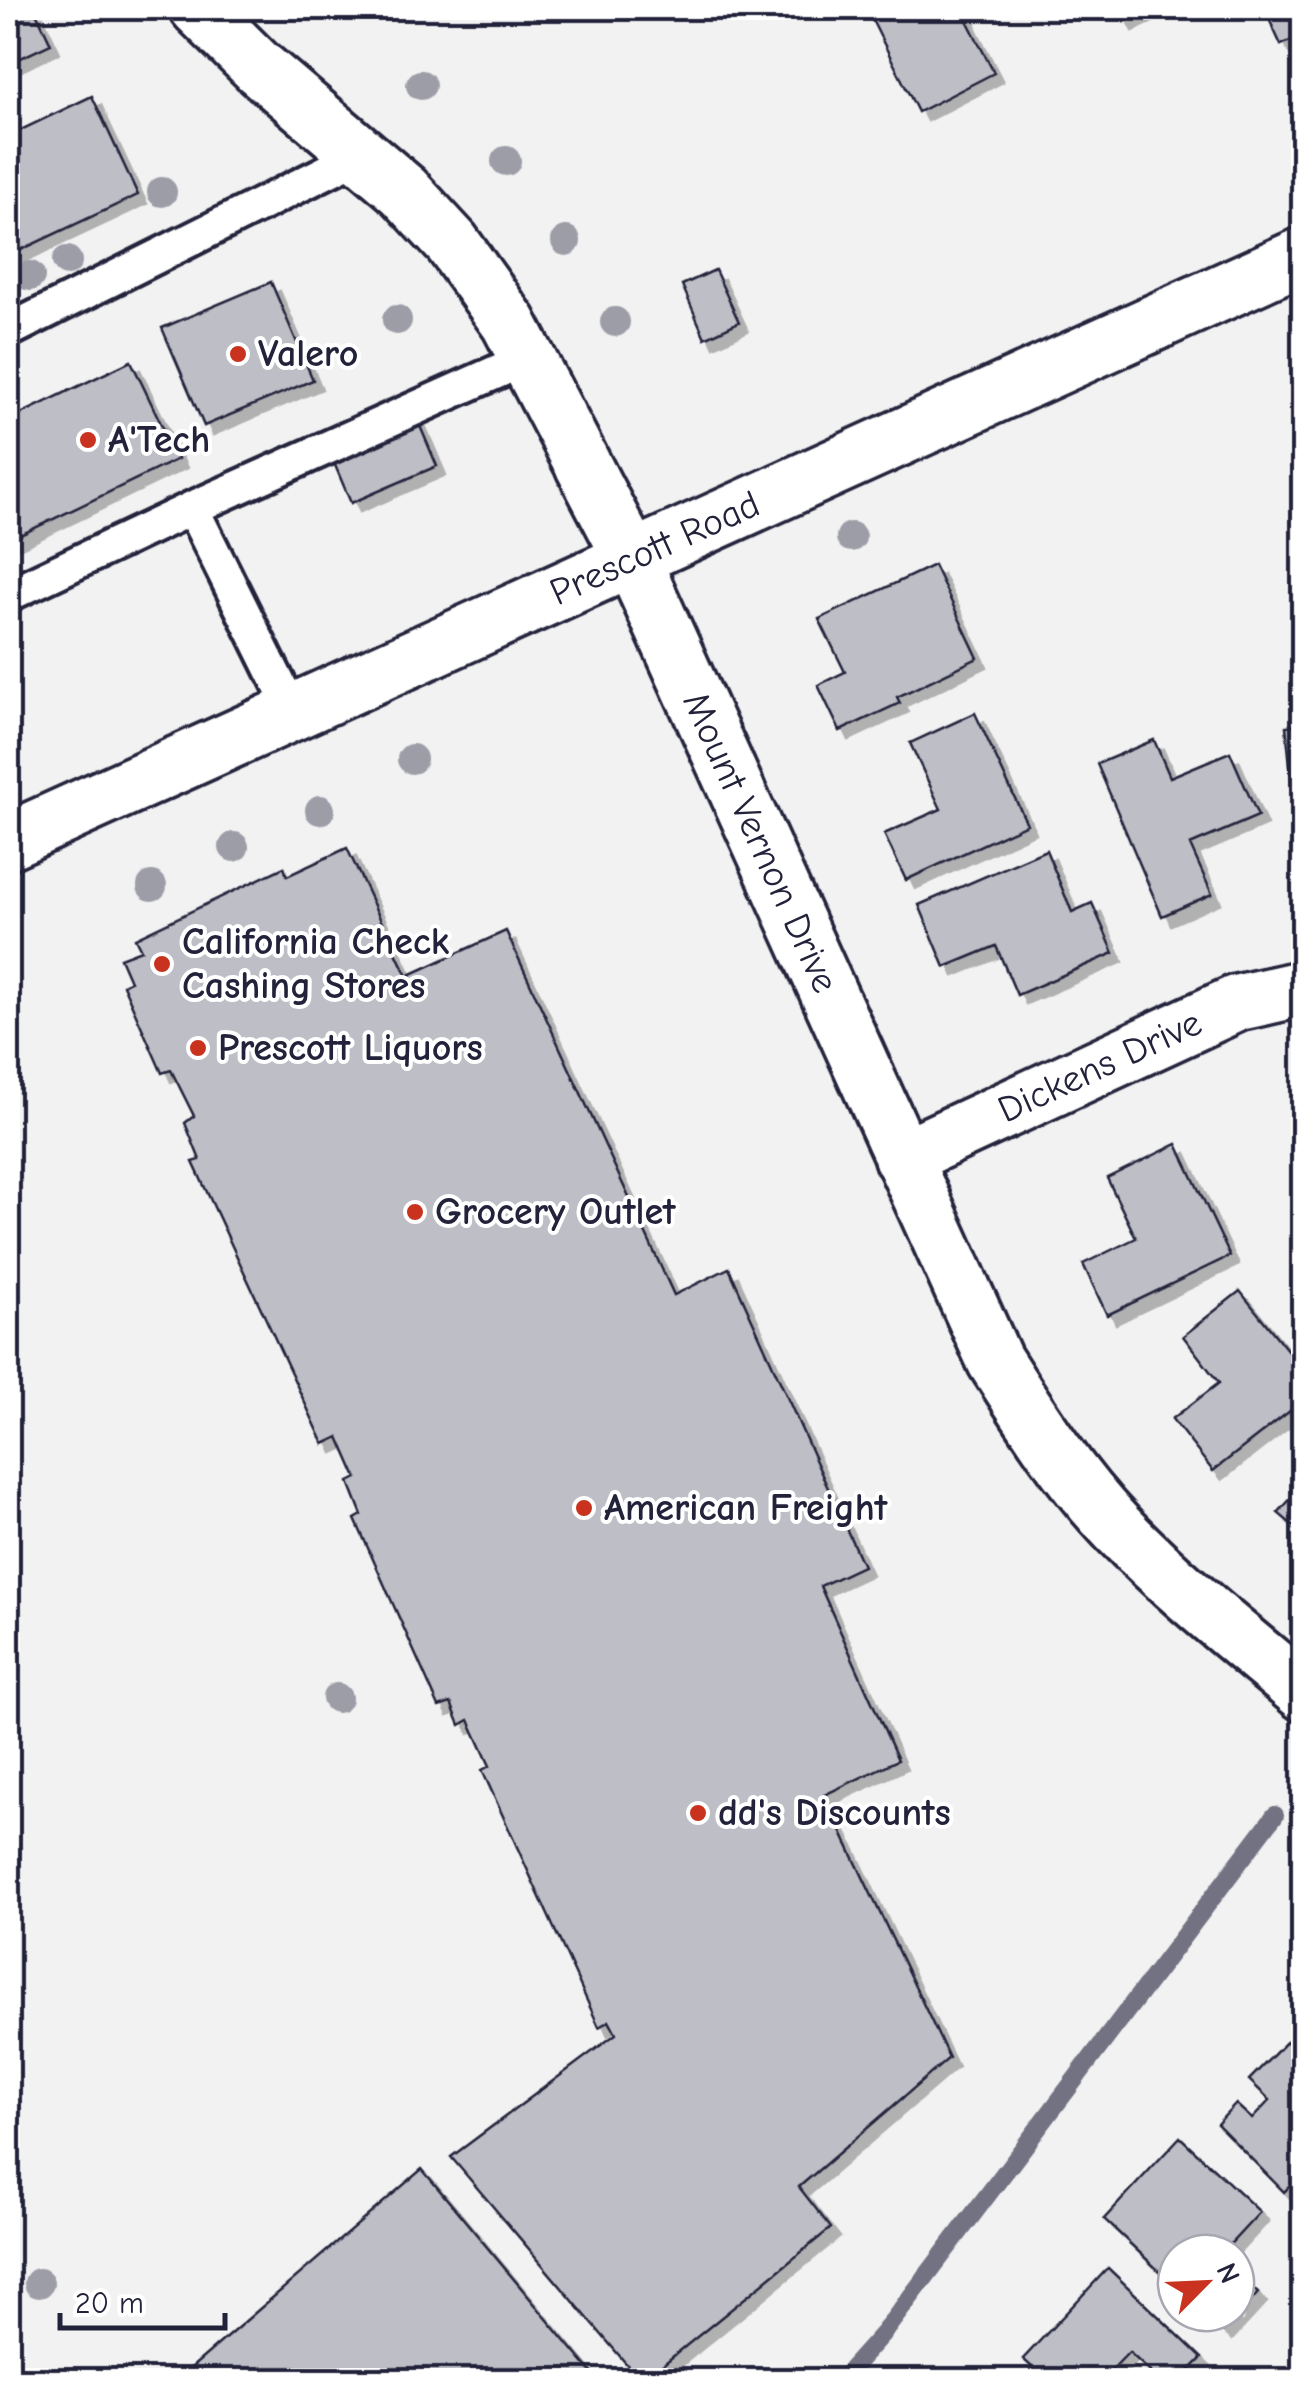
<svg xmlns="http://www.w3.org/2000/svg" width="1311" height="2388" viewBox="0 0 1311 2388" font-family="'Comic Neue',sans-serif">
<defs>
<filter id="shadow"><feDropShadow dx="9" dy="9" stdDeviation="0" flood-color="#0004"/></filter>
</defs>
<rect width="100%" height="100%" fill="#f2f2f3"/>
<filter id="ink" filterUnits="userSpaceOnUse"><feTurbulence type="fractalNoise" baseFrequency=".01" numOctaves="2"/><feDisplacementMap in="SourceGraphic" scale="20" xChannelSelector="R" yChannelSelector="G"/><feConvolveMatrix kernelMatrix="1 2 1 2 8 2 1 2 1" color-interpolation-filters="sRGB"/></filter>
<g filter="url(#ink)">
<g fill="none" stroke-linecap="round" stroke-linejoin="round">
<!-- stream -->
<polyline stroke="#727282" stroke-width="18" points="841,2380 884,2332 1275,1815"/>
</g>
<!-- building -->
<g fill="#bebec6" stroke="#22223b" stroke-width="2.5" filter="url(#shadow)">
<polygon points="8,8 34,8 51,44 8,64"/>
<polygon points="871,8 967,8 967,20 994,73 918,112 872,20"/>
<polygon points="1117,8 1154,8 1124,22"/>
<polygon points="1264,8 1304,8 1304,35 1281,45"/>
<polygon points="92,96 138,195 8,256 8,136"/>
<polygon points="715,270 739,322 705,338 682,285"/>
<polygon points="271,282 313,380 204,426 162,328"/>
<polygon points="131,361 178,459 8,541 8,420"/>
<polygon points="412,407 437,466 351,503 326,444"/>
<polygon points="934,565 978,658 897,697 900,703 840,731 818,685 845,672 819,619"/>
<polygon points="975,713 1027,824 906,880 884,834 941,809 910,743"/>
<polygon points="1304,724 1304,883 1302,883 1286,726"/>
<polygon points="1154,740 1170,777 1230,752 1258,816 1190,845 1212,894 1162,916 1097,764"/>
<polygon points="347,848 407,976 506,931 674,1295 729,1268 863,1566 820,1586 898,1760 824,1795 949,2058 799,2187 831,2228 644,2380 640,2380 451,2157 616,2034 609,2021 599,2027 482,1770 490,1766 469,1720 460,1725 451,1703 439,1707 355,1519 362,1515 349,1482 357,1478 339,1437 324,1444 193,1162 200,1160 185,1123 194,1116 171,1070 162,1073 123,985 130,981 120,958 141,950 135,938 284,867 287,876"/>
<polygon points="1046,850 1072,912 1092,903 1114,953 1017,995 996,946 945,967 919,905"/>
<polygon points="1177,1144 1230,1256 1107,1315 1083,1264 1136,1238 1107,1178"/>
<polygon points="1240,1291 1304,1371 1304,1400 1213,1471 1172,1419 1219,1383 1183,1336"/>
<polygon points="1304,1484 1304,1535 1278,1513"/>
<polygon points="1299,2029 1304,2033 1304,2172 1284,2192 1217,2124 1236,2104 1252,2119 1270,2100 1249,2080"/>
<polygon points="1180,2137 1260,2212 1222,2253 1176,2253 1176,2287 1104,2219"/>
<polygon points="422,2169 598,2380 177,2380"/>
<polygon points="1108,2268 1202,2358 1180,2380 1159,2380 1129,2352 1102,2380 1046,2380 1023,2359"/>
<polygon points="1236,2273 1258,2293 1223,2331 1204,2313 1236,2313"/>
</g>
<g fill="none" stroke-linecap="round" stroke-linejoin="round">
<defs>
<g id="lane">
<polyline points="8,331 362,154"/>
<polyline points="192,508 293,712"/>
<polyline points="8,595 192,508 528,358"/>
</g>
<g id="street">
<path id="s1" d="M198,8L258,67L404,191L452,243L509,323L632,559L995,1361C1033,1421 1069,1478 1118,1529C1175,1588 1241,1640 1304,1693"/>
<path id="s2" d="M902,1158L1237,1003L1304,988"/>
</g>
<g id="secondary">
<path id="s3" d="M8,841L1304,255"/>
</g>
</defs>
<!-- lane casing -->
<use href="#lane" stroke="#22223b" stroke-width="40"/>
<!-- street casing -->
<use href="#street" stroke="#22223b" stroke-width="62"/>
<!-- secondary casing -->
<use href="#secondary" stroke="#22223b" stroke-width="62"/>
<!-- lane -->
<use href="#lane" stroke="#fff" stroke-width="32"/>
<!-- street -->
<use href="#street" stroke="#fff" stroke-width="55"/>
<!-- secondary -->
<use href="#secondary" stroke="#fff" stroke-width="55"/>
</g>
<!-- trees -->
<g fill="#9d9da8">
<circle cx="421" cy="85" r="15"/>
<circle cx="506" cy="161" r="15"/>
<circle cx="162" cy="192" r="15"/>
<circle cx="566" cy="241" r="15"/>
<circle cx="67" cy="261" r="15"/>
<circle cx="30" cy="276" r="15"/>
<circle cx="397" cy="320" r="15"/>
<circle cx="615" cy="322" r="15"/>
<circle cx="851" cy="537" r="15"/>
<circle cx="412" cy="759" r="15"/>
<circle cx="320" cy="810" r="15"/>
<circle cx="234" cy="847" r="15"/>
<circle cx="152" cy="886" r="15"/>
<circle cx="337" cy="1698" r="15"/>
<circle cx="39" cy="2283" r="15"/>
</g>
</g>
<!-- markers -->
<g fill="#c8321e" stroke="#fff" stroke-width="4">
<circle cx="238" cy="354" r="10"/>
<circle cx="88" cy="440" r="10"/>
<circle cx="162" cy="964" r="10"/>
<circle cx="198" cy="1048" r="10"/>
<circle cx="415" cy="1212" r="10"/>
<circle cx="584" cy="1508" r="10"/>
<circle cx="698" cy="1813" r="10"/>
</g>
<g text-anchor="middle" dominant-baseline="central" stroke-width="8" stroke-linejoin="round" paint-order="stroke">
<!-- poi labels -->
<g font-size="38" font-weight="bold" fill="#22223b" stroke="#fff" text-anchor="start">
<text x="258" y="354">Valero</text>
<text x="108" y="440">A'Tech</text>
<text x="182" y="942">California Check<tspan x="182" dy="44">Cashing Stores</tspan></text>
<text x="218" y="1048">Prescott Liquors</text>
<text x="435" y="1212">Grocery Outlet</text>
<text x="604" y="1508">American Freight</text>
<text x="718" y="1813">dd's Discounts</text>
</g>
<!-- street labels -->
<g font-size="38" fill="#22223b" stroke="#fff">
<text stroke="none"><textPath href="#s3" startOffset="710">Prescott Road</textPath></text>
<text stroke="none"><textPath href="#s1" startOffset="1022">Mount Vernon Drive</textPath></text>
<text stroke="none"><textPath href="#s2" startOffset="218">Dickens Drive</textPath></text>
</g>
</g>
<!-- margin -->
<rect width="1311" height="2388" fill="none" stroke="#fff" stroke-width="40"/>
<rect x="20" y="20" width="1271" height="2348" fill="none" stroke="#22223b" stroke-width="4" filter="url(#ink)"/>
<!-- north arrow -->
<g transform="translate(1206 2283) rotate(66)"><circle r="48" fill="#ffffff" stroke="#a7a7b1" stroke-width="2.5"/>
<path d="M0-8L18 38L0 25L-18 38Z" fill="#c8321e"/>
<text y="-15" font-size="28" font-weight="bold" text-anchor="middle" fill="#22223b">N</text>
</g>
<!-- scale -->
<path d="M60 2313v15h165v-15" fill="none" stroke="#22223b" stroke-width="5"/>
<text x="75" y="2313" font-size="30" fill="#22223b" stroke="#ffffff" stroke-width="8" paint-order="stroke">20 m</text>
</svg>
